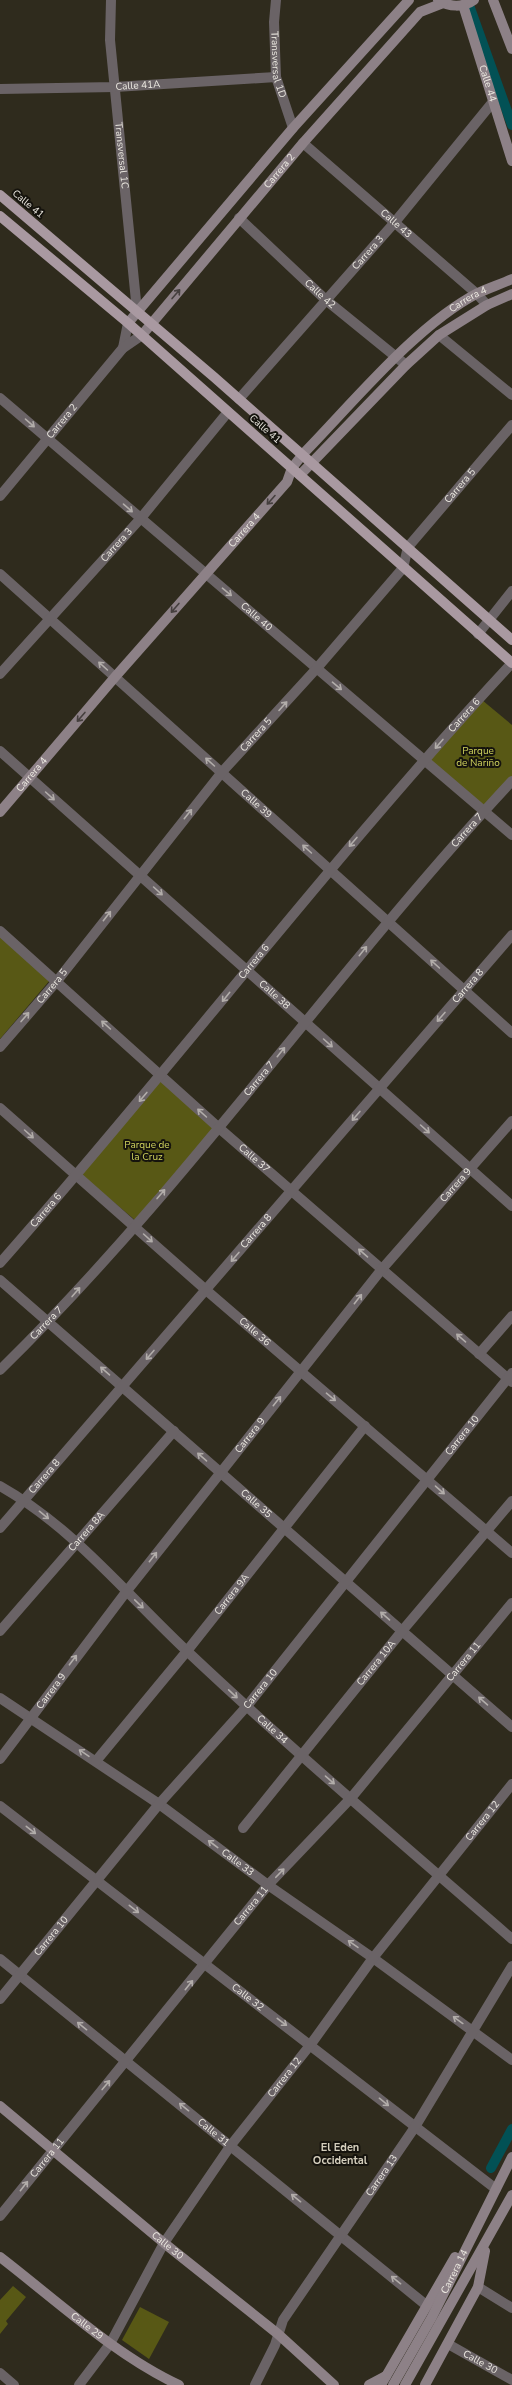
<svg xmlns="http://www.w3.org/2000/svg" width="512" height="2385" viewBox="0 0 512 2385" font-family="'Nunito Sans',sans-serif">
<rect width="100%" height="100%" fill="#2f2b1d"/>
<!-- green -->
<g fill="#585815">
<polygon points="482,700 512,725 512,777 484,807 428,760"/>
<polygon points="0,936 50,980 0,1039"/>
<polygon points="160,1079 216,1127 135,1220 79,1173"/>
<polygon points="13,2286 26,2297 6,2321 8,2324 0,2334 0,2300"/>
<polygon points="140,2307 169,2322 149,2359 122,2340"/>
</g>
<g fill="none" stroke-linecap="round" stroke-linejoin="round">
<!-- canal -->
<g stroke="#025155" stroke-width="10">
<polyline points="470,8 512,125"/>
<polyline points="491,2168 512,2129"/>
</g>
<!-- street -->
<g stroke="#6a6366" stroke-width="10">
<path id="s1" d="M111,0L110,40L137,311"/>
<path id="s2" d="M276,0L274,22L276,77L293,128"/>
<path id="s3" d="M0,89L115,87L276,77"/>
<path id="s4" d="M303,143L477,294L487,305"/>
<path id="s5" d="M239,218L326,300L406,365"/>
<polyline points="439,335 512,395"/>
<polyline points="123,348 128,323"/>
<path id="s6" d="M0,398L512,835"/>
<path id="s7" d="M239,399L395,222L492,103"/>
<path id="s8" d="M0,496L123,348L142,335"/>
<path id="s9" d="M0,574L512,1033"/>
<polyline points="478,634 512,591"/>
<path id="s10" d="M0,674L141,518L228,412"/>
<path id="s11" d="M0,751L512,1206"/>
<path id="s12" d="M0,931L219,1128L512,1382"/>
<path id="s13" d="M0,1047L57,981L222,772L317,668L403,568L408,547L512,425"/>
<path id="s14" d="M0,1108L206,1290L512,1553"/>
<path id="s15" d="M0,1263C174,1066 333,856 512,663"/>
<path id="s16" d="M0,1280L512,1727"/>
<polyline points="479,1354 512,1316"/>
<path id="s17" d="M0,1370C186,1188 335,971 512,781"/>
<path id="s18" d="M0,1486C73,1527 127,1595 188,1652C293,1751 403,1844 512,1939"/>
<path id="s19" d="M0,1528L512,935"/>
<path id="s20" d="M0,1631L174,1431"/>
<path id="s21" d="M0,1698L159,1804L268,1885L373,1958L512,2060"/>
<path id="s22" d="M0,1759L126,1592L382,1269L512,1121"/>
<path id="s23" d="M96,1761L187,1651L365,1426"/>
<path id="s24" d="M0,1806L496,2189"/>
<path id="s25" d="M243,1828L402,1631L512,1501"/>
<path id="s26" d="M0,1959L426,2305"/>
<path id="s27" d="M0,1999L159,1804L247,1706L512,1373"/>
<path id="s28" d="M0,2216L268,1885L351,1798L512,1603"/>
<polyline points="478,2287 512,2308"/>
<path id="s29" d="M448,2344L512,2380"/>
<polyline points="0,2373 14,2385"/>
<path id="s30" d="M79,2385L110,2344L164,2243L231,2145L311,2044L373,1958L512,1784"/>
<path id="s31" d="M255,2385L275,2345L283,2320L415,2127L512,1966"/>
</g>
<!-- secondary -->
<g stroke="#8d8187" stroke-width="10">
<path d="M438,0C449,7 463,8 474,0"/>
<polyline points="493,0 512,49"/>
<path id="s32" d="M463,5L512,161"/>
<polyline points="128,323 293,128 409,0"/>
<path id="s33" d="M142,335L303,143L420,12L443,3"/>
<polyline points="300,475 406,365 439,335 487,305 512,294"/>
<path id="s34" d="M0,812L115,677L287,482L292,468L303,454C352,404 416,325 478,293C489,288 501,284 512,279"/>
<path id="s35" d="M0,2106L164,2243L278,2334L334,2385"/>
<path id="s36" d="M0,2257C56,2300 116,2356 179,2385"/>
<polyline points="369,2385 386,2376"/>
<polyline points="381,2385 455,2257"/>
<path id="s37" d="M393,2385L432,2317L512,2157"/>
<polyline points="405,2385 512,2195"/>
<polyline points="425,2385 478,2287 485,2251"/>
</g>
<!-- primary -->
<g stroke="#a999a1" stroke-width="10">
<polyline points="0,195 214,377 512,640"/>
<polyline points="0,216 128,323 512,663"/>
</g>
</g>
<!-- one-way arrows -->
<defs><path id="oneway-shaft" d="M-6 0H5M1.5-3L5.5 0L1.5 3" fill="none" stroke-width="1.6" stroke-linecap="round" stroke-linejoin="round"/></defs>
<g stroke="#453f3e">
<use href="#oneway-shaft" transform="translate(176 294) rotate(-49)"/>
<use href="#oneway-shaft" transform="translate(271 500) rotate(132)"/>
<use href="#oneway-shaft" transform="translate(175 608) rotate(131)"/>
<use href="#oneway-shaft" transform="translate(81 717) rotate(131)"/>
</g>
<g stroke="#b2adaa">
<use href="#oneway-shaft" transform="translate(30 423) rotate(41)"/>
<use href="#oneway-shaft" transform="translate(128 508) rotate(41)"/>
<use href="#oneway-shaft" transform="translate(227 592) rotate(40)"/>
<use href="#oneway-shaft" transform="translate(103 666) rotate(-138)"/>
<use href="#oneway-shaft" transform="translate(337 686) rotate(40)"/>
<use href="#oneway-shaft" transform="translate(283 706) rotate(-48)"/>
<use href="#oneway-shaft" transform="translate(439 744) rotate(131)"/>
<use href="#oneway-shaft" transform="translate(210 762) rotate(-138)"/>
<use href="#oneway-shaft" transform="translate(50 796) rotate(42)"/>
<use href="#oneway-shaft" transform="translate(188 814) rotate(-51)"/>
<use href="#oneway-shaft" transform="translate(353 842) rotate(131)"/>
<use href="#oneway-shaft" transform="translate(307 849) rotate(-138)"/>
<use href="#oneway-shaft" transform="translate(158 891) rotate(42)"/>
<use href="#oneway-shaft" transform="translate(107 916) rotate(-52)"/>
<use href="#oneway-shaft" transform="translate(363 951) rotate(-51)"/>
<use href="#oneway-shaft" transform="translate(435 964) rotate(-138)"/>
<use href="#oneway-shaft" transform="translate(226 997) rotate(129)"/>
<use href="#oneway-shaft" transform="translate(25 1017) rotate(-49)"/>
<use href="#oneway-shaft" transform="translate(441 1017) rotate(131)"/>
<use href="#oneway-shaft" transform="translate(106 1025) rotate(-138)"/>
<use href="#oneway-shaft" transform="translate(328 1043) rotate(42)"/>
<use href="#oneway-shaft" transform="translate(281 1052) rotate(-51)"/>
<use href="#oneway-shaft" transform="translate(143 1097) rotate(130)"/>
<use href="#oneway-shaft" transform="translate(202 1113) rotate(-138)"/>
<use href="#oneway-shaft" transform="translate(356 1116) rotate(131)"/>
<use href="#oneway-shaft" transform="translate(425 1129) rotate(42)"/>
<use href="#oneway-shaft" transform="translate(29 1134) rotate(42)"/>
<use href="#oneway-shaft" transform="translate(161 1194) rotate(-49)"/>
<use href="#oneway-shaft" transform="translate(148 1238) rotate(42)"/>
<use href="#oneway-shaft" transform="translate(363 1253) rotate(-139)"/>
<use href="#oneway-shaft" transform="translate(235 1257) rotate(131)"/>
<use href="#oneway-shaft" transform="translate(76 1292) rotate(-49)"/>
<use href="#oneway-shaft" transform="translate(358 1299) rotate(-52)"/>
<use href="#oneway-shaft" transform="translate(461 1338) rotate(-139)"/>
<use href="#oneway-shaft" transform="translate(150 1355) rotate(131)"/>
<use href="#oneway-shaft" transform="translate(105 1371) rotate(-139)"/>
<use href="#oneway-shaft" transform="translate(331 1397) rotate(40)"/>
<use href="#oneway-shaft" transform="translate(277 1401) rotate(-51)"/>
<use href="#oneway-shaft" transform="translate(202 1457) rotate(-139)"/>
<use href="#oneway-shaft" transform="translate(440 1490) rotate(41)"/>
<use href="#oneway-shaft" transform="translate(44 1515) rotate(39)"/>
<use href="#oneway-shaft" transform="translate(153 1557) rotate(-52)"/>
<use href="#oneway-shaft" transform="translate(139 1604) rotate(44)"/>
<use href="#oneway-shaft" transform="translate(385 1616) rotate(-139)"/>
<use href="#oneway-shaft" transform="translate(73 1660) rotate(-53)"/>
<use href="#oneway-shaft" transform="translate(233 1694) rotate(43)"/>
<use href="#oneway-shaft" transform="translate(483 1701) rotate(-139)"/>
<use href="#oneway-shaft" transform="translate(84 1753) rotate(-146)"/>
<use href="#oneway-shaft" transform="translate(330 1780) rotate(41)"/>
<use href="#oneway-shaft" transform="translate(31 1830) rotate(38)"/>
<use href="#oneway-shaft" transform="translate(213 1844) rotate(-143)"/>
<use href="#oneway-shaft" transform="translate(280 1873) rotate(-46)"/>
<use href="#oneway-shaft" transform="translate(134 1909) rotate(38)"/>
<use href="#oneway-shaft" transform="translate(353 1944) rotate(-145)"/>
<use href="#oneway-shaft" transform="translate(189 1985) rotate(-51)"/>
<use href="#oneway-shaft" transform="translate(458 2020) rotate(-144)"/>
<use href="#oneway-shaft" transform="translate(282 2022) rotate(37)"/>
<use href="#oneway-shaft" transform="translate(82 2026) rotate(-141)"/>
<use href="#oneway-shaft" transform="translate(106 2085) rotate(-50)"/>
<use href="#oneway-shaft" transform="translate(384 2102) rotate(39)"/>
<use href="#oneway-shaft" transform="translate(184 2107) rotate(-141)"/>
<use href="#oneway-shaft" transform="translate(24 2186) rotate(-52)"/>
<use href="#oneway-shaft" transform="translate(296 2198) rotate(-141)"/>
<use href="#oneway-shaft" transform="translate(396 2280) rotate(-141)"/>
</g>
<g text-anchor="middle" dominant-baseline="central" stroke-width="4" stroke-linejoin="round" paint-order="stroke">
<!-- street labels -->
<g font-size="10" fill="#ece9e1" stroke="#15130d">
<text stroke="none"><textPath href="#s2" startOffset="65">Transversal 1D</textPath></text>
<text stroke="none"><textPath href="#s32" startOffset="82">Calle 44</textPath></text>
<text stroke="none"><textPath href="#s3" startOffset="138">Calle 41A</textPath></text>
<text stroke="none"><textPath href="#s1" startOffset="156">Transversal 1C</textPath></text>
<text stroke="none"><textPath href="#s33" startOffset="214">Carrera 2</textPath></text>
<text transform="translate(28 204) rotate(40)">Calle 41</text>
<text stroke="none"><textPath href="#s4" startOffset="123">Calle 43</textPath></text>
<text stroke="none"><textPath href="#s7" startOffset="195">Carrera 3</textPath></text>
<text stroke="none"><textPath href="#s5" startOffset="111">Calle 42</textPath></text>
<text stroke="none"><textPath href="#s34" startOffset="697">Carrera 4</textPath></text>
<text stroke="none"><textPath href="#s8" startOffset="97">Carrera 2</textPath></text>
<text transform="translate(265 429) rotate(41)">Calle 41</text>
<text stroke="none"><textPath href="#s13" startOffset="728">Carrera 5</textPath></text>
<text stroke="none"><textPath href="#s34" startOffset="373">Carrera 4</textPath></text>
<text stroke="none"><textPath href="#s10" startOffset="174">Carrera 3</textPath></text>
<text stroke="none"><textPath href="#s6" startOffset="337">Calle 40</textPath></text>
<text stroke="none"><textPath href="#s15" startOffset="718">Carrera 6</textPath></text>
<text stroke="none"><textPath href="#s13" startOffset="404">Carrera 5</textPath></text>
<text stroke="none"><textPath href="#s34" startOffset="49">Carrera 4</textPath></text>
<text stroke="none"><textPath href="#s9" startOffset="344">Calle 39</textPath></text>
<text stroke="none"><textPath href="#s17" startOffset="714">Carrera 7</textPath></text>
<text stroke="none"><textPath href="#s15" startOffset="394">Carrera 6</textPath></text>
<text stroke="none"><textPath href="#s13" startOffset="80">Carrera 5</textPath></text>
<text stroke="none"><textPath href="#s19" startOffset="716">Carrera 8</textPath></text>
<text stroke="none"><textPath href="#s11" startOffset="367">Calle 38</textPath></text>
<text stroke="none"><textPath href="#s17" startOffset="390">Carrera 7</textPath></text>
<text stroke="none"><textPath href="#s12" startOffset="341">Calle 37</textPath></text>
<text stroke="none"><textPath href="#s22" startOffset="733">Carrera 9</textPath></text>
<text stroke="none"><textPath href="#s15" startOffset="70">Carrera 6</textPath></text>
<text stroke="none"><textPath href="#s19" startOffset="392">Carrera 8</textPath></text>
<text stroke="none"><textPath href="#s17" startOffset="66">Carrera 7</textPath></text>
<text stroke="none"><textPath href="#s14" startOffset="339">Calle 36</textPath></text>
<text stroke="none"><textPath href="#s22" startOffset="409">Carrera 9</textPath></text>
<text stroke="none"><textPath href="#s27" startOffset="729">Carrera 10</textPath></text>
<text stroke="none"><textPath href="#s19" startOffset="68">Carrera 8</textPath></text>
<text stroke="none"><textPath href="#s16" startOffset="340">Calle 35</textPath></text>
<text stroke="none"><textPath href="#s20" startOffset="132">Carrera 8A</textPath></text>
<text stroke="none"><textPath href="#s23" startOffset="215">Carrera 9A</textPath></text>
<text stroke="none"><textPath href="#s28" startOffset="723">Carrera 11</textPath></text>
<text stroke="none"><textPath href="#s25" startOffset="212">Carrera 10A</textPath></text>
<text stroke="none"><textPath href="#s27" startOffset="405">Carrera 10</textPath></text>
<text stroke="none"><textPath href="#s22" startOffset="85">Carrera 9</textPath></text>
<text stroke="none"><textPath href="#s18" startOffset="366">Calle 34</textPath></text>
<text stroke="none"><textPath href="#s30" startOffset="695">Carrera 12</textPath></text>
<text stroke="none"><textPath href="#s21" startOffset="289">Calle 33</textPath></text>
<text stroke="none"><textPath href="#s28" startOffset="399">Carrera 11</textPath></text>
<text stroke="none"><textPath href="#s27" startOffset="81">Carrera 10</textPath></text>
<text stroke="none"><textPath href="#s24" startOffset="313">Calle 32</textPath></text>
<text stroke="none"><textPath href="#s30" startOffset="371">Carrera 12</textPath></text>
<text stroke="none"><textPath href="#s26" startOffset="275">Calle 31</textPath></text>
<text stroke="none"><textPath href="#s28" startOffset="75">Carrera 11</textPath></text>
<text stroke="none"><textPath href="#s31" startOffset="246">Carrera 13</textPath></text>
<text stroke="none"><textPath href="#s35" startOffset="218">Calle 30</textPath></text>
<text stroke="none"><textPath href="#s37" startOffset="129">Carrera 14</textPath></text>
<text stroke="none"><textPath href="#s36" startOffset="111">Calle 29</textPath></text>
<text stroke="none"><textPath href="#s29" startOffset="37">Calle 30</textPath></text>
</g>
<!-- park labels -->
<g font-size="10" fill="#d2d55e" stroke="#15130d">
<text x="478" y="751">Parque<tspan x="478" dy="12">de Nariño</tspan></text>
<text x="147" y="1145">Parque de<tspan x="147" dy="12">la Cruz</tspan></text>
</g>
<!-- neighbourhood labels -->
<g font-size="11" font-weight="bold" fill="#d4cebc" stroke="#15130d">
<text x="340" y="2147">El Eden<tspan x="340" dy="13">Occidental</tspan></text>
</g>
</g>
</svg>
